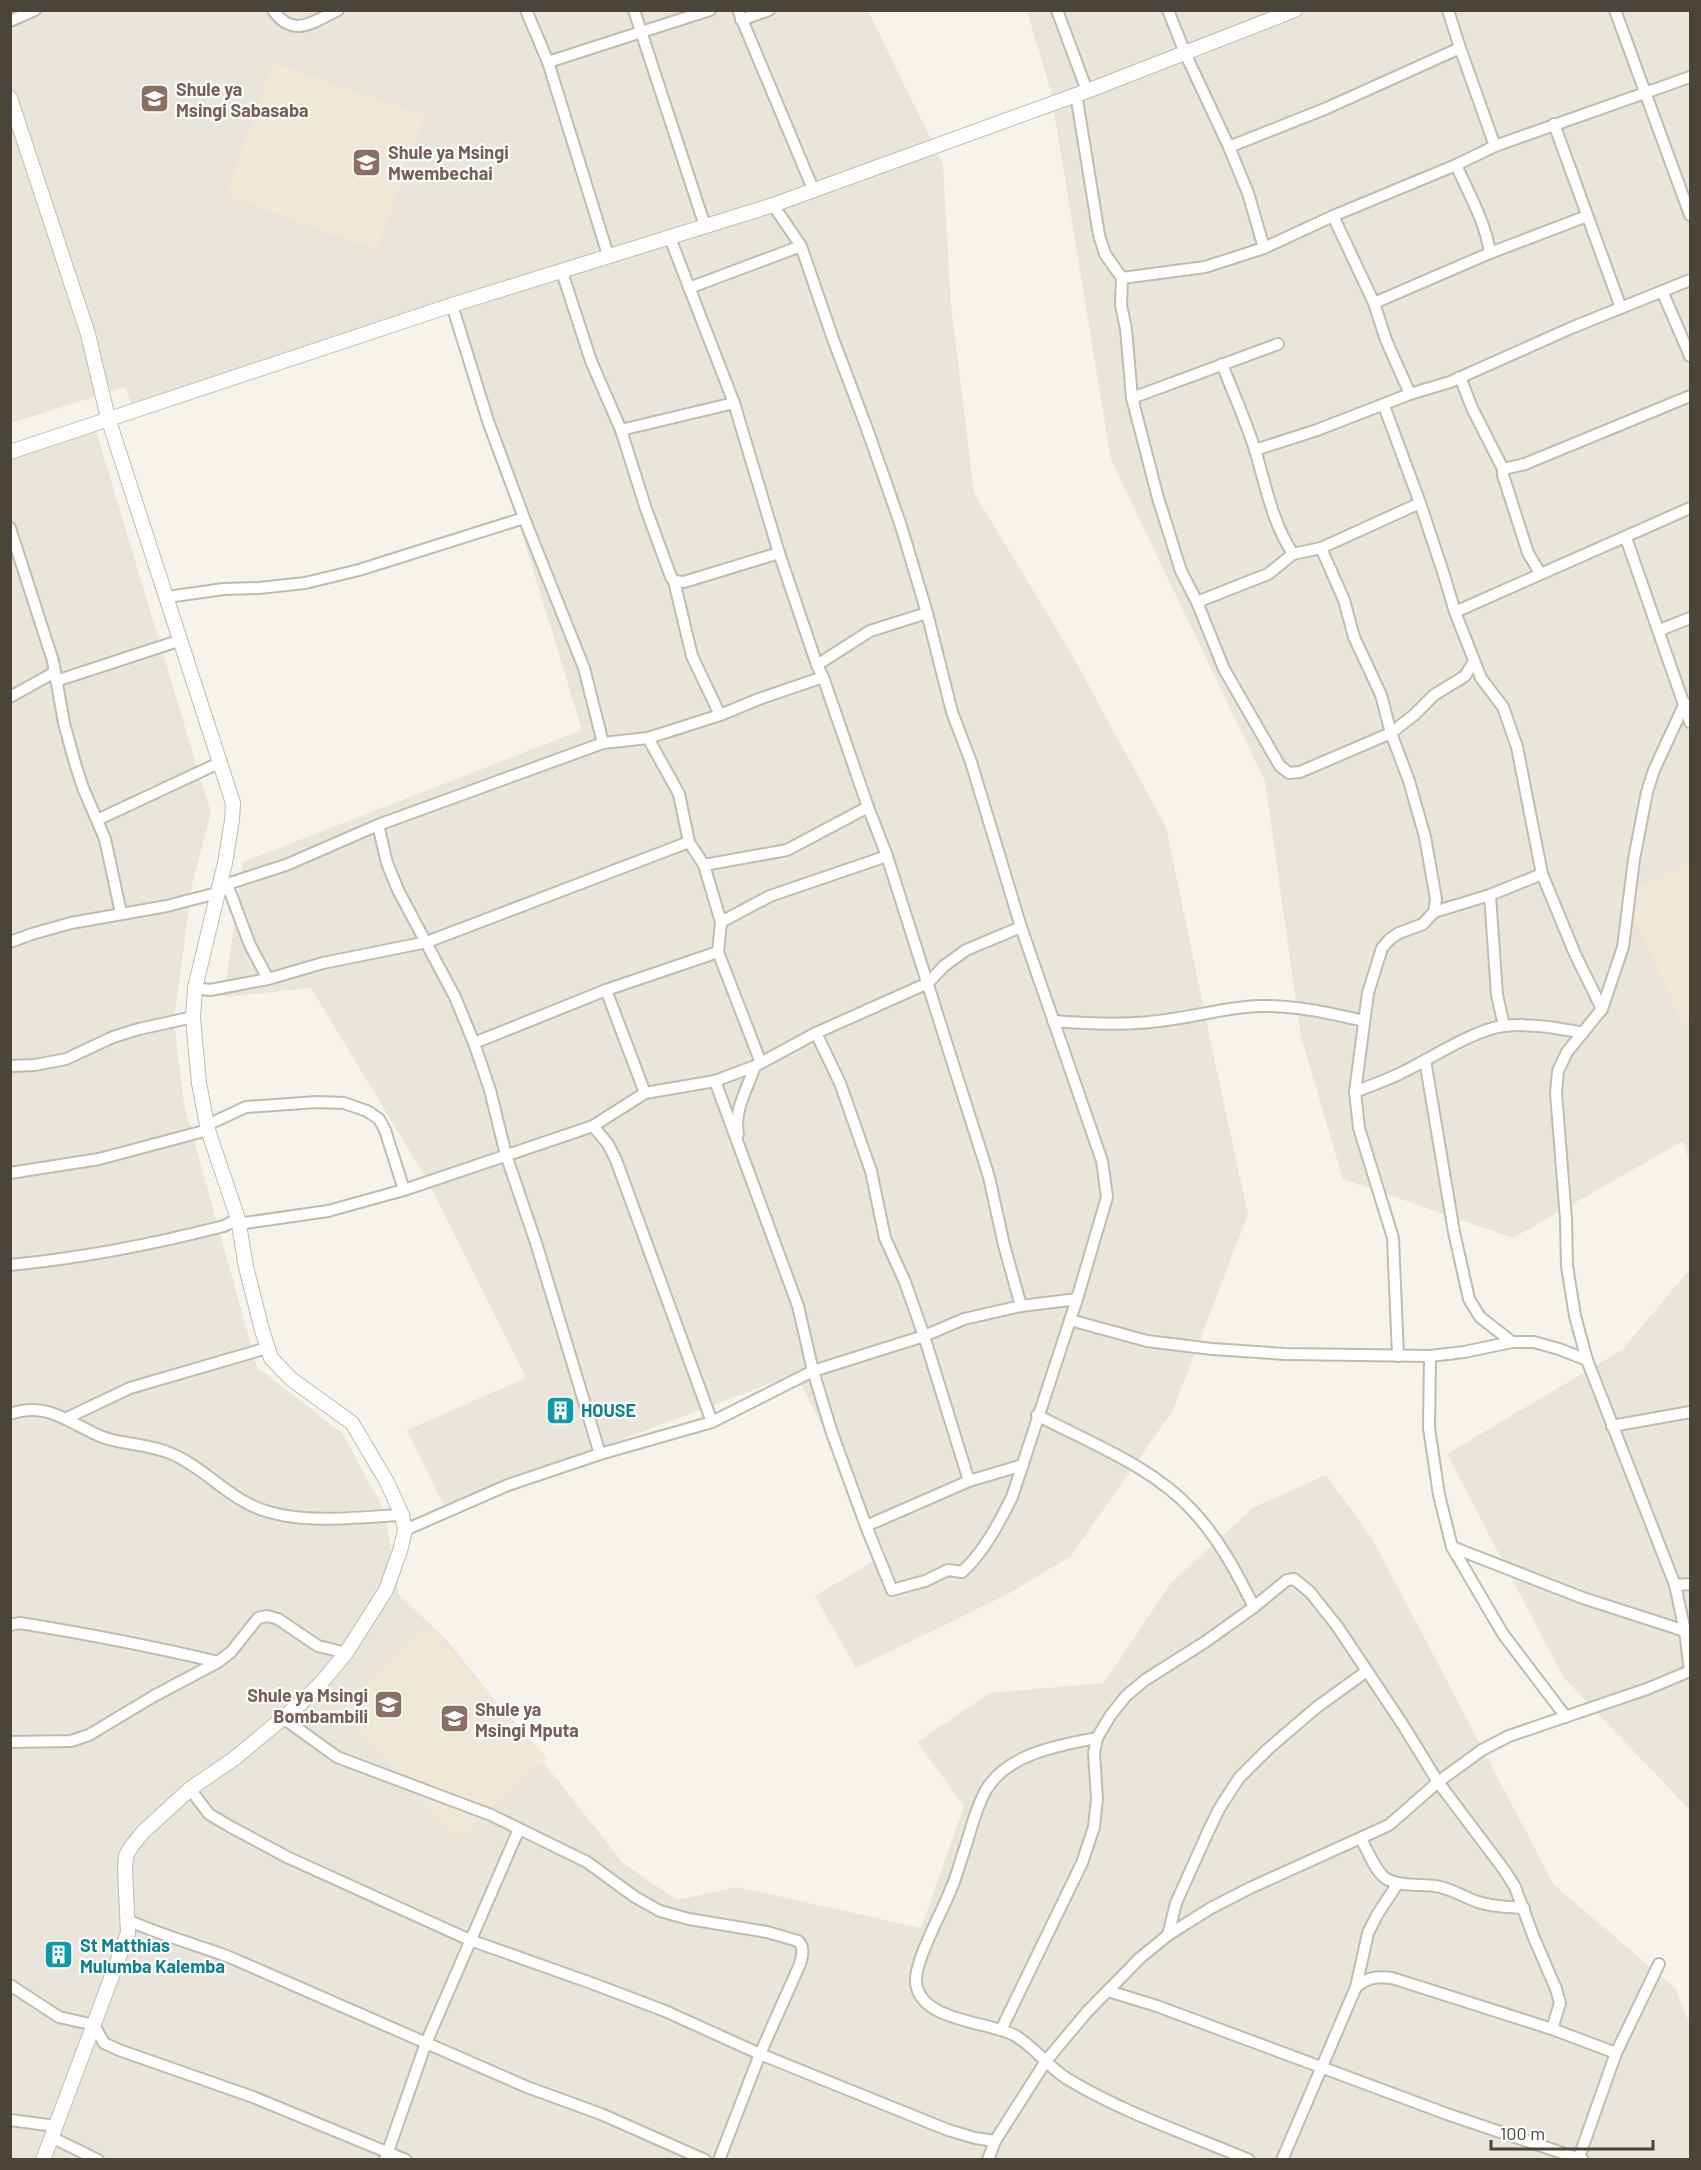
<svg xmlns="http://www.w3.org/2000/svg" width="1701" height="2170" viewBox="0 0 1701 2170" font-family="Barlow,sans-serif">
<rect width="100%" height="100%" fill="#f6f3ec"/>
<!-- residential -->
<g fill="#eae5da">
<polygon points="11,11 868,11 943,164 951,305 974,493 1071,653 1166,827 1214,1058 1248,1214 1173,1410 1071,1556 1008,1594 856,1668 815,1596 886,1554 796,1374 444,1506 407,1430 526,1378 426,1178 311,988 224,997 243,862 582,730 453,308 135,415 125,387 11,423"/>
<polygon points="1027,11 1690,11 1690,1163 1683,1141 1513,1238 1343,1179 1301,1037 1265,781 1111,460 1050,88"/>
<polygon points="95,427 211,813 192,885 174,1021 184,1104 257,1367 342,1433 384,1510 399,1595 447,1640 623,1863 677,1900 737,1887 921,1928 964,1806 917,1742 990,1693 1104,1683 1171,1583 1254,1507 1326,1475 1373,1540 1554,1885 1675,1988 1690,2025 1690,2159 11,2160 10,453"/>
<polygon points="1690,1269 1690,1810 1563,1677 1447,1454 1622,1350"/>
</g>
<!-- education -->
<g fill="#efe8d6">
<polygon points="273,63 424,116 377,249 226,195"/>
<polygon points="1690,863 1690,1020 1683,1024 1623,895"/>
<polygon points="428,1627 547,1758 458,1839 339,1707"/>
</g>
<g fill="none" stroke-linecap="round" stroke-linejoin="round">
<defs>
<g id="minor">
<path d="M273,10C293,39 313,22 338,10"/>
<polyline points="526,10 548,62 608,255"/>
<polyline points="634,10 705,226"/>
<polyline points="738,10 813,189"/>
<polyline points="1057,10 1087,91"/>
<polyline points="1168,10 1185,53 1229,147 1248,193 1264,248"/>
<polyline points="1448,10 1460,48 1495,146"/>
<polyline points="1615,10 1690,215"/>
<polyline points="741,20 769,10"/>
<polyline points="10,21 35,10"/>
<polyline points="548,62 710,10"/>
<polyline points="1076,94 1099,235 1105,254 1122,278 1121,305 1126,329 1132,398 1158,498 1181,571 1197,602 1224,669 1280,766 1289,773 1300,772 1391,733 1414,715 1434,695 1465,676 1474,661"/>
<polyline points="1554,124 1621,308"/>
<polyline points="1229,147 1327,108 1460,48"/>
<path d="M1456,165C1469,194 1485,221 1490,253"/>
<polyline points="1333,216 1374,303 1386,340 1410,394"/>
<polyline points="670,238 734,403 779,553 817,665 823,677 868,807 887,856 989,1177 1004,1245 1021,1306"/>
<polyline points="562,272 591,361 621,430 646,509 671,577 674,581 684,582 779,553"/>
<polyline points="1122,278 1205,267 1264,248 1333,216 1456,165 1495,146 1690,77"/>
<polyline points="689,288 801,246"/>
<polyline points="1662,291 1690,356"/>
<polyline points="1374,303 1490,253 1587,216"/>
<polyline points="452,305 488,421 524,518 584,668 603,743"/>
<path d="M1222,364C1233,393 1246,421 1255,450C1266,486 1272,522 1293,554"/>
<polyline points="1460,377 1472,408 1503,469 1503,475 1528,553 1540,573"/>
<polyline points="1132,398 1278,344"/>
<polyline points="1384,406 1420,503 1444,575 1455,612 1481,678 1503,707 1517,747 1542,874 1575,954 1602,1009"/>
<polyline points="621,430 734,403"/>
<polyline points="1255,450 1317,430 1410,394 1450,382 1571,328 1690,280"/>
<polyline points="1503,469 1525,464 1690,396"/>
<polyline points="10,528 53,661 64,723 75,763 83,788 105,839 121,913"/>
<polyline points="1626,538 1690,722"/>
<polyline points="1321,548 1420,503"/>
<polyline points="674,581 692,656 720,715"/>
<polyline points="167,597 224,589 259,588 305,583 359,570 524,518"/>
<polyline points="1197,602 1268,574 1293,554 1321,548 1344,600 1354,637 1381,695 1391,733 1409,781 1425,837 1436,899 1434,912 1423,924 1399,933 1390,939 1382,948 1368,993 1355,1092 1359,1128 1393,1238 1398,1356"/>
<polyline points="1455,612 1690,508"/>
<polyline points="1660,630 1690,618"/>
<polyline points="817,665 870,631 927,613"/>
<polyline points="56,681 181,640"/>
<polyline points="10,697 55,672"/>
<polyline points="1685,703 1654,770 1647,792 1634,859 1623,947 1602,1009 1567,1052 1558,1071 1556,1093 1566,1219 1567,1266 1575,1316 1587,1360 1675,1585 1685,1631 1690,1671"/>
<polyline points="648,738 679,794 689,842 704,865 721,922 718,952 761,1063"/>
<polyline points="97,820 221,762"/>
<polyline points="378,825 387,863 398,890 455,997 474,1043 490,1090 506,1155 536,1243 600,1454"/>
<polyline points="704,865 787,850 868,807"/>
<polyline points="227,884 250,945 268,979"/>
<polyline points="218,887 286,865 378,825 603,743 648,738 720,715 759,699 823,677"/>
<polyline points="1490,895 1497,995 1504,1026"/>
<polyline points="1434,912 1490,895 1542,874"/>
<polyline points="721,922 770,896 887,856"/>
<polyline points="10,942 32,934 71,923 167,906 217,893"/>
<polyline points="195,988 210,990 268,979 323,963 427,942 689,842"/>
<polyline points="606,990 645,1093"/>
<path d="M1053,1021C1093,1024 1132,1026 1173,1019C1202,1015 1229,1007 1259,1006C1295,1005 1329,1013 1364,1021"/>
<polyline points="816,1033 840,1083 871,1171 885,1238 905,1282 924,1336 969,1481"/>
<polyline points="474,1043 606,990 718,952"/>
<polyline points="1425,1060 1454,1232 1469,1299 1480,1317 1512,1342"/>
<polyline points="10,1066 35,1065 66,1059 113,1037 139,1029 193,1017"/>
<path d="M715,1081L798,1306L813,1371L832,1433L866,1526L892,1590L925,1581L948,1570L962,1572C984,1552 999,1523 1012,1497L1077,1299L1107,1197L1102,1161L1021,927L971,762L952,712L927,613L901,526L866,426L833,339L801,246L773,205"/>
<path d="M1355,1092C1371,1085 1388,1080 1403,1072C1430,1059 1475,1029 1504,1026C1530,1023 1558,1028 1583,1033"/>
<polyline points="207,1125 246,1107 317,1102 344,1103 367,1111 379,1119 385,1130 404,1190"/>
<polyline points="593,1126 608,1144 616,1160 712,1422"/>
<path d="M738,1134C733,1112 748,1087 755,1066"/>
<polyline points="10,1173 99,1159 208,1130"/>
<polyline points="238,1224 328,1211 404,1190 593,1126 645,1093 715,1081 755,1066 816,1033 928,983 944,966 966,950 1021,927"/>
<path d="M10,1265C83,1258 154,1244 224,1226L238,1219"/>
<polyline points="1070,1320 1147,1341 1212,1349 1286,1354 1430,1356 1464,1352 1512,1342 1534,1342 1559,1349 1587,1360"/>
<polyline points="1430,1356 1429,1428 1439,1495 1452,1547 1503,1634 1566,1717"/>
<path d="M10,1414C50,1400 72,1426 105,1438C127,1445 150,1444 172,1454C207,1469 231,1502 269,1512C311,1524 359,1517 402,1515"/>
<path d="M1037,1415C1090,1443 1152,1466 1193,1511C1219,1539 1237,1573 1254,1607"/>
<polyline points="67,1418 130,1388 267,1348"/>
<polyline points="1612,1426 1690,1412"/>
<polyline points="866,1526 969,1481 1023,1465"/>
<polyline points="405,1530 508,1485 600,1454 712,1422 813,1371 924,1336 964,1319 1021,1306 1077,1299"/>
<polyline points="1452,1547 1583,1598 1685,1631"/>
<polyline points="1675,1585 1690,1584"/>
<path d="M10,1625L20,1623C88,1634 151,1646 218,1662"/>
<path d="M283,1718L337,1757L491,1815L587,1862L635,1897L660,1911L689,1919L767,1932L798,1941C805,1948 802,1956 800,1964L760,2054L719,2160"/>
<path d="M1097,1738C1059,1745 1007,1754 986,1790C975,1809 970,1834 963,1854C959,1866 956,1878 951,1889C943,1910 914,1962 916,1982C919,2021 986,2021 1014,2035C1034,2046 1047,2066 1066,2078C1123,2113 1188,2134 1249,2160"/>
<polyline points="10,1742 71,1741 89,1735 154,1696 218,1662 231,1652 258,1618 267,1616 278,1619 318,1646 346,1653"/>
<polyline points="190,1789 209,1814 231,1827 287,1857 470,1940 594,1984 665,2011 760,2054 948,2130 975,2138 995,2141"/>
<path d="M1361,1839C1368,1851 1374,1869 1385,1878C1399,1887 1420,1884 1435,1886C1451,1888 1463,1897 1478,1902C1493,1907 1508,1907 1524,1908"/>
<path d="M128,1920C162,1936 199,1945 234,1959L527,2087L601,2114L705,2160"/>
<polyline points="1168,1935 1176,1903 1207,1834 1219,1809 1239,1778 1268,1749 1317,1707 1367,1671"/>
<polyline points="10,1985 59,2017 94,2025 104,2043 119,2050 253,2097 406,2160"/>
<path d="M1356,1987C1368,1977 1377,1976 1392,1978L1552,2029L1616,2053"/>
<polyline points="1108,1991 1157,2006 1447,2114 1583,2160"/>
<polyline points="1001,2030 1082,1863 1094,1827 1097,1799 1094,1753 1097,1738 1110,1716 1126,1696 1145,1680 1205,1642 1254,1607 1287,1580 1294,1579 1310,1592 1337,1626 1403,1725 1438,1782 1505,1871 1515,1887 1534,1938 1556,1989 1560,2003 1552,2029"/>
<polyline points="10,2120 55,2126"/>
<polyline points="51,2137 98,2160"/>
<polyline points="385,2160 426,2043 519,1829"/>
<polyline points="988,2160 995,2141 1046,2061 1087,2012 1140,1958 1168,1935 1211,1908 1250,1888 1389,1825 1438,1782 1482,1750 1509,1736 1647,1689 1690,1671"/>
<polyline points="1282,2160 1356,1987 1368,1933 1377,1915 1398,1883"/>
<polyline points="1578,2160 1616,2053 1659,1964"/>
</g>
<g id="tertiary">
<polyline points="10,98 88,334 108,418 233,803 232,820 225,863 195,988 193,1017 195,1041 199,1083 208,1130 238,1219 246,1267 262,1330 271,1358 291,1379 352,1423 387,1482 402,1515 405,1530 400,1551 386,1590 346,1653 321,1683 301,1703 235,1758 190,1789 143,1832 131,1847 126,1856 125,1869 128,1933 43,2160"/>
<polyline points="10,452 452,305 773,205 1087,91 1295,10"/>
</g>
</defs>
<!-- minor casing -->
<use href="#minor" stroke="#c2bbae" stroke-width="14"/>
<!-- tertiary casing -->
<use href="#tertiary" stroke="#c2bbae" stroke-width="16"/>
<!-- minor -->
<use href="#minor" stroke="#fff" stroke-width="10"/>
<!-- tertiary -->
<use href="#tertiary" stroke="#fff" stroke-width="14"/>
</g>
<!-- icons -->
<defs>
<symbol id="school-square" viewBox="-11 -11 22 22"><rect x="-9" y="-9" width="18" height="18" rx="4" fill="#8d6e63" stroke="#fff"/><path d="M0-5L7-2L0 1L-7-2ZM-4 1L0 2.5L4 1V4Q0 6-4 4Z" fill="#fff"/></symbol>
<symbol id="building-square" viewBox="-11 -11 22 22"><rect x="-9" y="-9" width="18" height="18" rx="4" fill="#0f9aa8" stroke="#fff"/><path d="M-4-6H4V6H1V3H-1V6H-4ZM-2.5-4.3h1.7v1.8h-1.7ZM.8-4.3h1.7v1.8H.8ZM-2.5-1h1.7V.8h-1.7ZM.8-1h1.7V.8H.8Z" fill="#fff"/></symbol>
</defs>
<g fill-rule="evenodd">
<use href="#school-square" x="138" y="82" width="33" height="33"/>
<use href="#school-square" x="350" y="146" width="33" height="33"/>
<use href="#building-square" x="544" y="1394" width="33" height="33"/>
<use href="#school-square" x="372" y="1688" width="33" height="33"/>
<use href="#school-square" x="438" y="1702" width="33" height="33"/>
<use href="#building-square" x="42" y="1938" width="33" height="33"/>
</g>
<g text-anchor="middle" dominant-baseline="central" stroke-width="4.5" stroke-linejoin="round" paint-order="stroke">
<!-- education labels -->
<g font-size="18" font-weight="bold" fill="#785e54" stroke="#fff" text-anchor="start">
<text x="176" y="89">Shule ya<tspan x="176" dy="21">Msingi Sabasaba</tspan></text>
<text x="388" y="152">Shule ya Msingi<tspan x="388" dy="21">Mwembechai</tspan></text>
<text x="368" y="1695" text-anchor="end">Shule ya Msingi<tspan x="368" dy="21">Bombambili</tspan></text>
<text x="475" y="1709">Shule ya<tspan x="475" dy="21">Msingi Mputa</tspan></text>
</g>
<!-- culture labels -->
<g font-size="18" font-weight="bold" fill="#0d838f" stroke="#fff" text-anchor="start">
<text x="581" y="1410">HOUSE</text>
<text x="80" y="1945">St Matthias<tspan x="80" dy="21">Mulumba Kalemba</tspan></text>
</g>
</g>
<!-- border -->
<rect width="1701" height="2170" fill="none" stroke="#4b4439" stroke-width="24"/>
<!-- scale -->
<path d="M1491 2140v9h162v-9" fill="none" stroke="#4b4439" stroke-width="3"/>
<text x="1500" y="2140" font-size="18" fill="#4b4439" stroke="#ffffff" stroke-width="4.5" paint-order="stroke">100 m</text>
</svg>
